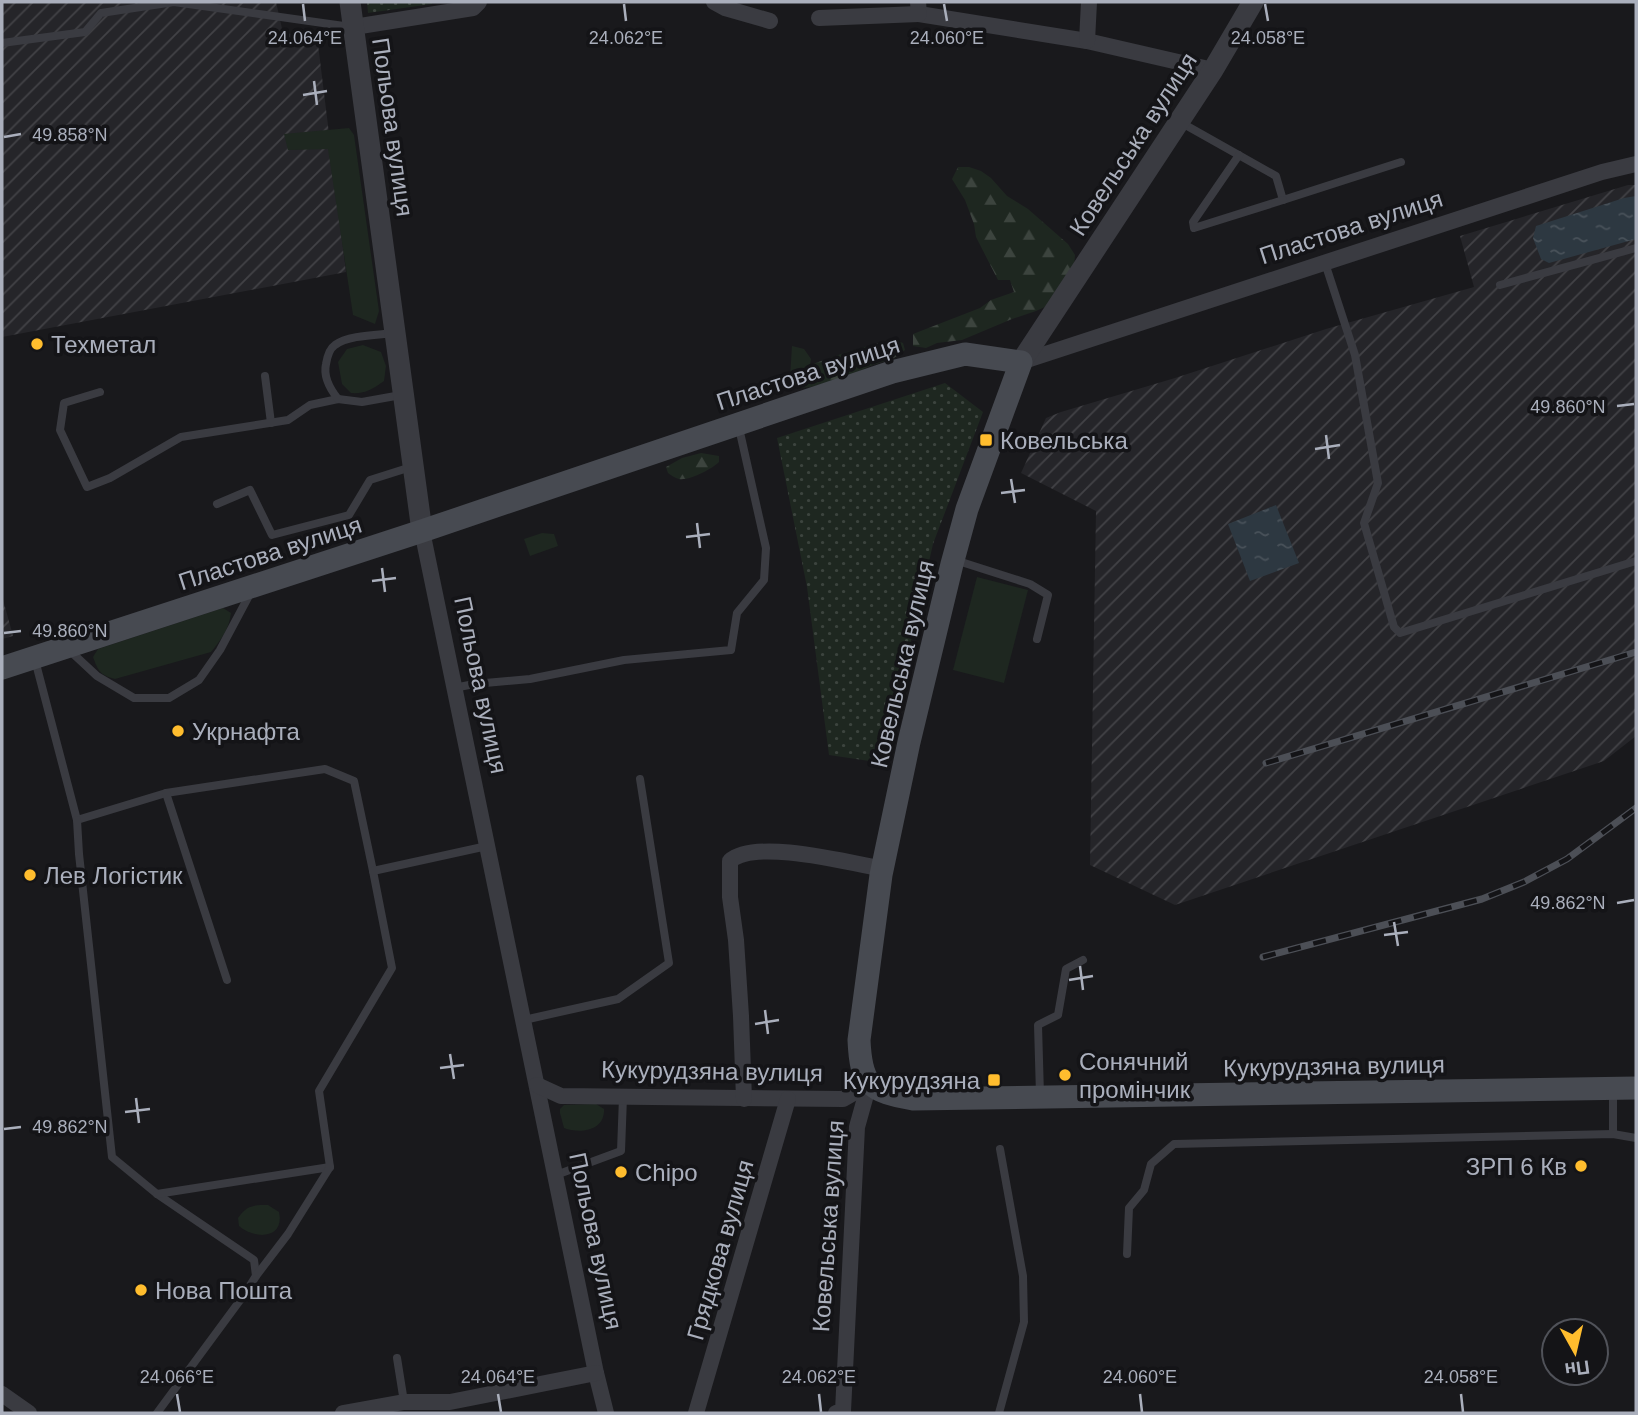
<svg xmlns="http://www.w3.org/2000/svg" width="1638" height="1415" viewBox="0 0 1638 1415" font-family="Helvetica,sans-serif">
<defs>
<pattern id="industrial-furrows" width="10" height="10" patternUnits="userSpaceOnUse" patternTransform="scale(1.75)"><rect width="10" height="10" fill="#252529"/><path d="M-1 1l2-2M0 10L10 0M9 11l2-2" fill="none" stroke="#424246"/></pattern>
<pattern id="forest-firs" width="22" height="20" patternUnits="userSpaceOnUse" patternTransform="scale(1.75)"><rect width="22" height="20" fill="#1e2720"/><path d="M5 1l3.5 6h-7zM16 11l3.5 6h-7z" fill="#3c443e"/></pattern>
<pattern id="park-dots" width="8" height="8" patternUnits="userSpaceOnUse" patternTransform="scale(1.75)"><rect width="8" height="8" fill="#1e2720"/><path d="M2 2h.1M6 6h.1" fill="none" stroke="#3c443e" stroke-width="1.8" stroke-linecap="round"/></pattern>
<pattern id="water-ripples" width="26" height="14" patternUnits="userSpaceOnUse" patternTransform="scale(1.75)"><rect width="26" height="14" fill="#2d3841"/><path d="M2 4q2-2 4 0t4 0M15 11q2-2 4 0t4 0" fill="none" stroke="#49525a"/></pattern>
</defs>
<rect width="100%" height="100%" fill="#19191c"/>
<!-- industrial -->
<g fill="url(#industrial-furrows)">
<polygon points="2,2 276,2 283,33 317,36 346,272 2,337"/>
<polygon points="1628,185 1636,185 1636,736 1604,761 1175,905 1090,865 1096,511 1021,473 1046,418 1061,412 1175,378 1326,329 1474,287 1460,236"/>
<polygon points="2,596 13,636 2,639"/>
</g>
<!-- green -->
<g fill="#1e2720">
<polygon points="349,128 354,135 379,311 375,324 353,315 328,149 288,150 284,134"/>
<path d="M363,345L381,352L386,366L384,381C373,389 365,394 351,393L342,384L338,362L347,349Z"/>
<polygon points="542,533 554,534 558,546 530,556 524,539"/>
<polygon points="977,577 1028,590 1004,683 953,670"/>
<path d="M223,608L231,613C229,629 221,640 211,652L115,679C100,675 98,671 93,657L98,649Z"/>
<path d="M596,1104L604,1109C605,1131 580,1134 564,1128L560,1113V1109L564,1105Z"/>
<path d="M268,1205L279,1212C285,1239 255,1240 239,1226L238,1218C247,1205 254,1205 268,1205Z"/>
</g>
<!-- forest -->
<g fill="url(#forest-firs)">
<polygon points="958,167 969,167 981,171 991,178 1007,196 1028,209 1068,244 1075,255 1074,267 1047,306 1036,311 1012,319 962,340 937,343 926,348 913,346 913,334 980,308 991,300 1014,292 1010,280 998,280 976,237 974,224 965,200 952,179"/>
<polygon points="892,339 903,343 905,350 894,358 870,366 847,377 811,387 798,388 790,379 792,346 804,349 811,359 810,365 844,353"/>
<path d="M701,453L719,456V462C712,469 689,481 679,479C675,478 671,475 668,473L666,467L682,458Z"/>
</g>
<!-- park -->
<g fill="url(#park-dots)">
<polygon points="367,2 432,2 432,4 368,13"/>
<polygon points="945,383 983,412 933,544 883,763 829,755 807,587 777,438"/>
</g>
<!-- water -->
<g fill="url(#water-ripples)">
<polygon points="1636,196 1636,239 1549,263 1541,259 1533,238 1536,226 1624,198"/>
<polygon points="1276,505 1299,563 1250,581 1228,524"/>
</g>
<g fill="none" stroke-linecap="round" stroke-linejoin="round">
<!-- service -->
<g stroke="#3a3b41" stroke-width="8">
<polyline points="2,43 85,32 101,13 174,2 351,27"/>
<polyline points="1180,122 1276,176 1283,200 1401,162"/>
<polyline points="1239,155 1193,222 1194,228 1283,200"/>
<polyline points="1325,263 1355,355 1378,483 1364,523 1394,627 1400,633 1636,561"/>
<polyline points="1500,285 1636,248"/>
<polyline points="265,376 271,423"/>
<polyline points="100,392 64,403 60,430 87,487 110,478 181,437 288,420 310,405 338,399 362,402 401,395"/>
<path d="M338,399C330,389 323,377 326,364C327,358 329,349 335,345C348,335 378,335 394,333"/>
<polyline points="217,504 250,490 272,535 349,515 370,480 411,467"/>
<polyline points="955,560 1030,584 1048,595 1037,639"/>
<polyline points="68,649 97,676 134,698 169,698 199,680 220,650 252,590"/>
<polyline points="35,660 77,820 166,793 325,769 354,781 373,871"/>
<polyline points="454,688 474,684 530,679 624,660 731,650 737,613 764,580 766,548 739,428"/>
<polyline points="166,793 227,980"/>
<polyline points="77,820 79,854 112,1157 157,1194 254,1260 256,1276 244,1295 157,1413"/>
<polyline points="524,1020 618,999 669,963 640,779"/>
<polyline points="1613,1092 1613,1134"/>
<polyline points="1040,1095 1038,1025 1058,1015 1066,969 1083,960"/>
<polyline points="556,1175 621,1151 623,1097"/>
<polyline points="157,1194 330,1167"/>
<polyline points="1127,1254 1129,1208 1144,1190 1151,1164 1174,1144 1613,1134 1636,1138"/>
<polyline points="256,1276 288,1234 330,1167 319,1091 392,968 373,871 487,846"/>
<polyline points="397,1358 404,1402"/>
<polyline points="999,1413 1024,1322 1023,1276 1000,1149"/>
</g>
<!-- minor -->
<g stroke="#3a3b41" stroke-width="16">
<polyline points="714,2 725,8 770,21"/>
<polyline points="918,2 919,14 1087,41 1213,70"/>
<polyline points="819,18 919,14"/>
<polyline points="354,27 473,8 479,2"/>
<polyline points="1087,41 1089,2"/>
<polyline points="1021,362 1602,172 1636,164"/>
<polyline points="422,531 596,1373 606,1413"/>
<polyline points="537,1085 561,1096 843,1099 869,1084"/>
<path d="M744,1099L741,1016L736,940L730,897V861C755,838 850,863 883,869"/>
<polyline points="2,1394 29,1413"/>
<polyline points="343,1413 404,1402 450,1402 596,1373"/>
<polyline points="696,1413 788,1099"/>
<polyline points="836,1413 843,1411 857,1127 869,1084"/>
</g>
<!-- tertiary -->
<g stroke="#3a3b41" stroke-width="21">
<polyline points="350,2 422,531"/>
<polyline points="1021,362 1213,70 1253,2"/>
</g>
<!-- secondary -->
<path stroke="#474a51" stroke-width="23" d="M2,668L422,531L892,372L965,354L1021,362L967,509L952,564L909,742L881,875L859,1040C861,1086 870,1091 913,1099L1636,1088"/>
<defs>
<g id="rail">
<polyline points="1266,763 1636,652"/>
<polyline points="1263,957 1482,899 1524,882 1567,859 1636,808"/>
</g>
</defs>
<!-- rail casing -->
<use href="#rail" stroke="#4c4f56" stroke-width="7"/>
<!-- rail -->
<use href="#rail" stroke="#141417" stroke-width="4.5" stroke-dasharray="13" stroke-linecap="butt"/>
</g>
<!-- ticks -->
<path fill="none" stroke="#aaafbc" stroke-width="2.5" d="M303,4L305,21M624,4L626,21M944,4L947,21M1265,4L1268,21M314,81L317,105M303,95L327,91M4,137L21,134M1617,406L1634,404M1326,435L1329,459M1315,449L1340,445M1011,479L1015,503M1001,493L1025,490M697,523L700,548M686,537L710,534M382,568L385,592M372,581L396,578M4,633L21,631M1617,903L1634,900M1394,922L1398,946M1384,935L1408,932M1080,966L1083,990M1069,980L1093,976M765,1010L768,1034M755,1024L779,1020M450,1054L454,1079M440,1068L464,1065M136,1098L139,1123M125,1112L150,1109M4,1129L21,1127M177,1394L180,1412M498,1394L501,1412M819,1394L821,1412M1140,1394L1142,1412M1461,1394L1463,1412"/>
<!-- markers -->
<g fill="#ffbd2e" stroke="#141417" stroke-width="2.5">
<circle cx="37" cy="344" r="7"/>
<rect x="979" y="433" width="14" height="14" rx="3.5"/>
<circle cx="178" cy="731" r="7"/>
<circle cx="30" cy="875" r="7"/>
<circle cx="1065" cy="1075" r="7"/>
<rect x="987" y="1073" width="14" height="14" rx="3.5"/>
<circle cx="1581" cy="1166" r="7"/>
<circle cx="621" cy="1172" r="7"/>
<circle cx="141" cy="1290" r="7"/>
</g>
<g text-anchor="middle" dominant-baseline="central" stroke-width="7" stroke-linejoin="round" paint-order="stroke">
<!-- street labels -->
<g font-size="24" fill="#aaafbc" stroke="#141417">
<text transform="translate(393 127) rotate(82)">Польова вулиця</text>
<text transform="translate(1133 144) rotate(-57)">Ковельська вулиця</text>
<text transform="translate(1351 227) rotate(-18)">Пластова вулиця</text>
<text transform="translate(808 373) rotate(-18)">Пластова вулиця</text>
<text transform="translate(270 553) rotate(-18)">Пластова вулиця</text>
<text transform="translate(902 664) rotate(-77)">Ковельська вулиця</text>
<text transform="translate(481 685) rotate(78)">Польова вулиця</text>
<text transform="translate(1334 1066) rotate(-1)">Кукурудзяна вулиця</text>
<text transform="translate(712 1071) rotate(1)">Кукурудзяна вулиця</text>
<text transform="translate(828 1226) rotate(-86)">Ковельська вулиця</text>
<text transform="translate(596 1241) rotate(78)">Польова вулиця</text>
<text transform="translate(720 1250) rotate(-74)">Грядкова вулиця</text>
</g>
<!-- poi labels -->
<g font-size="24" fill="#aaafbc" stroke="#141417" text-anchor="start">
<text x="51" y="344">Техметал</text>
<text x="1000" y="440">Ковельська</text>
<text x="192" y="731">Укрнафта</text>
<text x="44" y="875">Лев Логістик</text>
<text x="1079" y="1061">Сонячний<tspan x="1079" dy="28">промінчик</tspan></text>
<text x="980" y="1080" text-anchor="end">Кукурудзяна</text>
<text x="1567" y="1166" text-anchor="end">ЗРП 6 Кв</text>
<text x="635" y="1172">Chipo</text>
<text x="155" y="1290">Нова Пошта</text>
</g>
</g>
<g font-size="18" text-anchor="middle" fill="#aaafbc" stroke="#141417" stroke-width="7" stroke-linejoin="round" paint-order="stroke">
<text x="305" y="44">24.064°E</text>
<text x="626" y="44">24.062°E</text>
<text x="947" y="44">24.060°E</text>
<text x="1268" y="44">24.058°E</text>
<text x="70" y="141">49.858°N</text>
<text x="1568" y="413">49.860°N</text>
<text x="70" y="637">49.860°N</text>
<text x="1568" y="909">49.862°N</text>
<text x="70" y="1133">49.862°N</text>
<text x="177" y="1383">24.066°E</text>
<text x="498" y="1383">24.064°E</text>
<text x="819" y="1383">24.062°E</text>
<text x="1140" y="1383">24.060°E</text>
<text x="1461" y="1383">24.058°E</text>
</g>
<!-- border -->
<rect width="1638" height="1415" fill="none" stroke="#aaafbc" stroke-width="7"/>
<!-- north arrow -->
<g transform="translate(1575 1352) rotate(172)"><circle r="33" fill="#141417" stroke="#505259" stroke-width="2"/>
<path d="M0-5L12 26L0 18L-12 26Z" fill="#ffbd2e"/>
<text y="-10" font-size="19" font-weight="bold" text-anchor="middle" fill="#aaafbc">Пн</text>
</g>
</svg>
